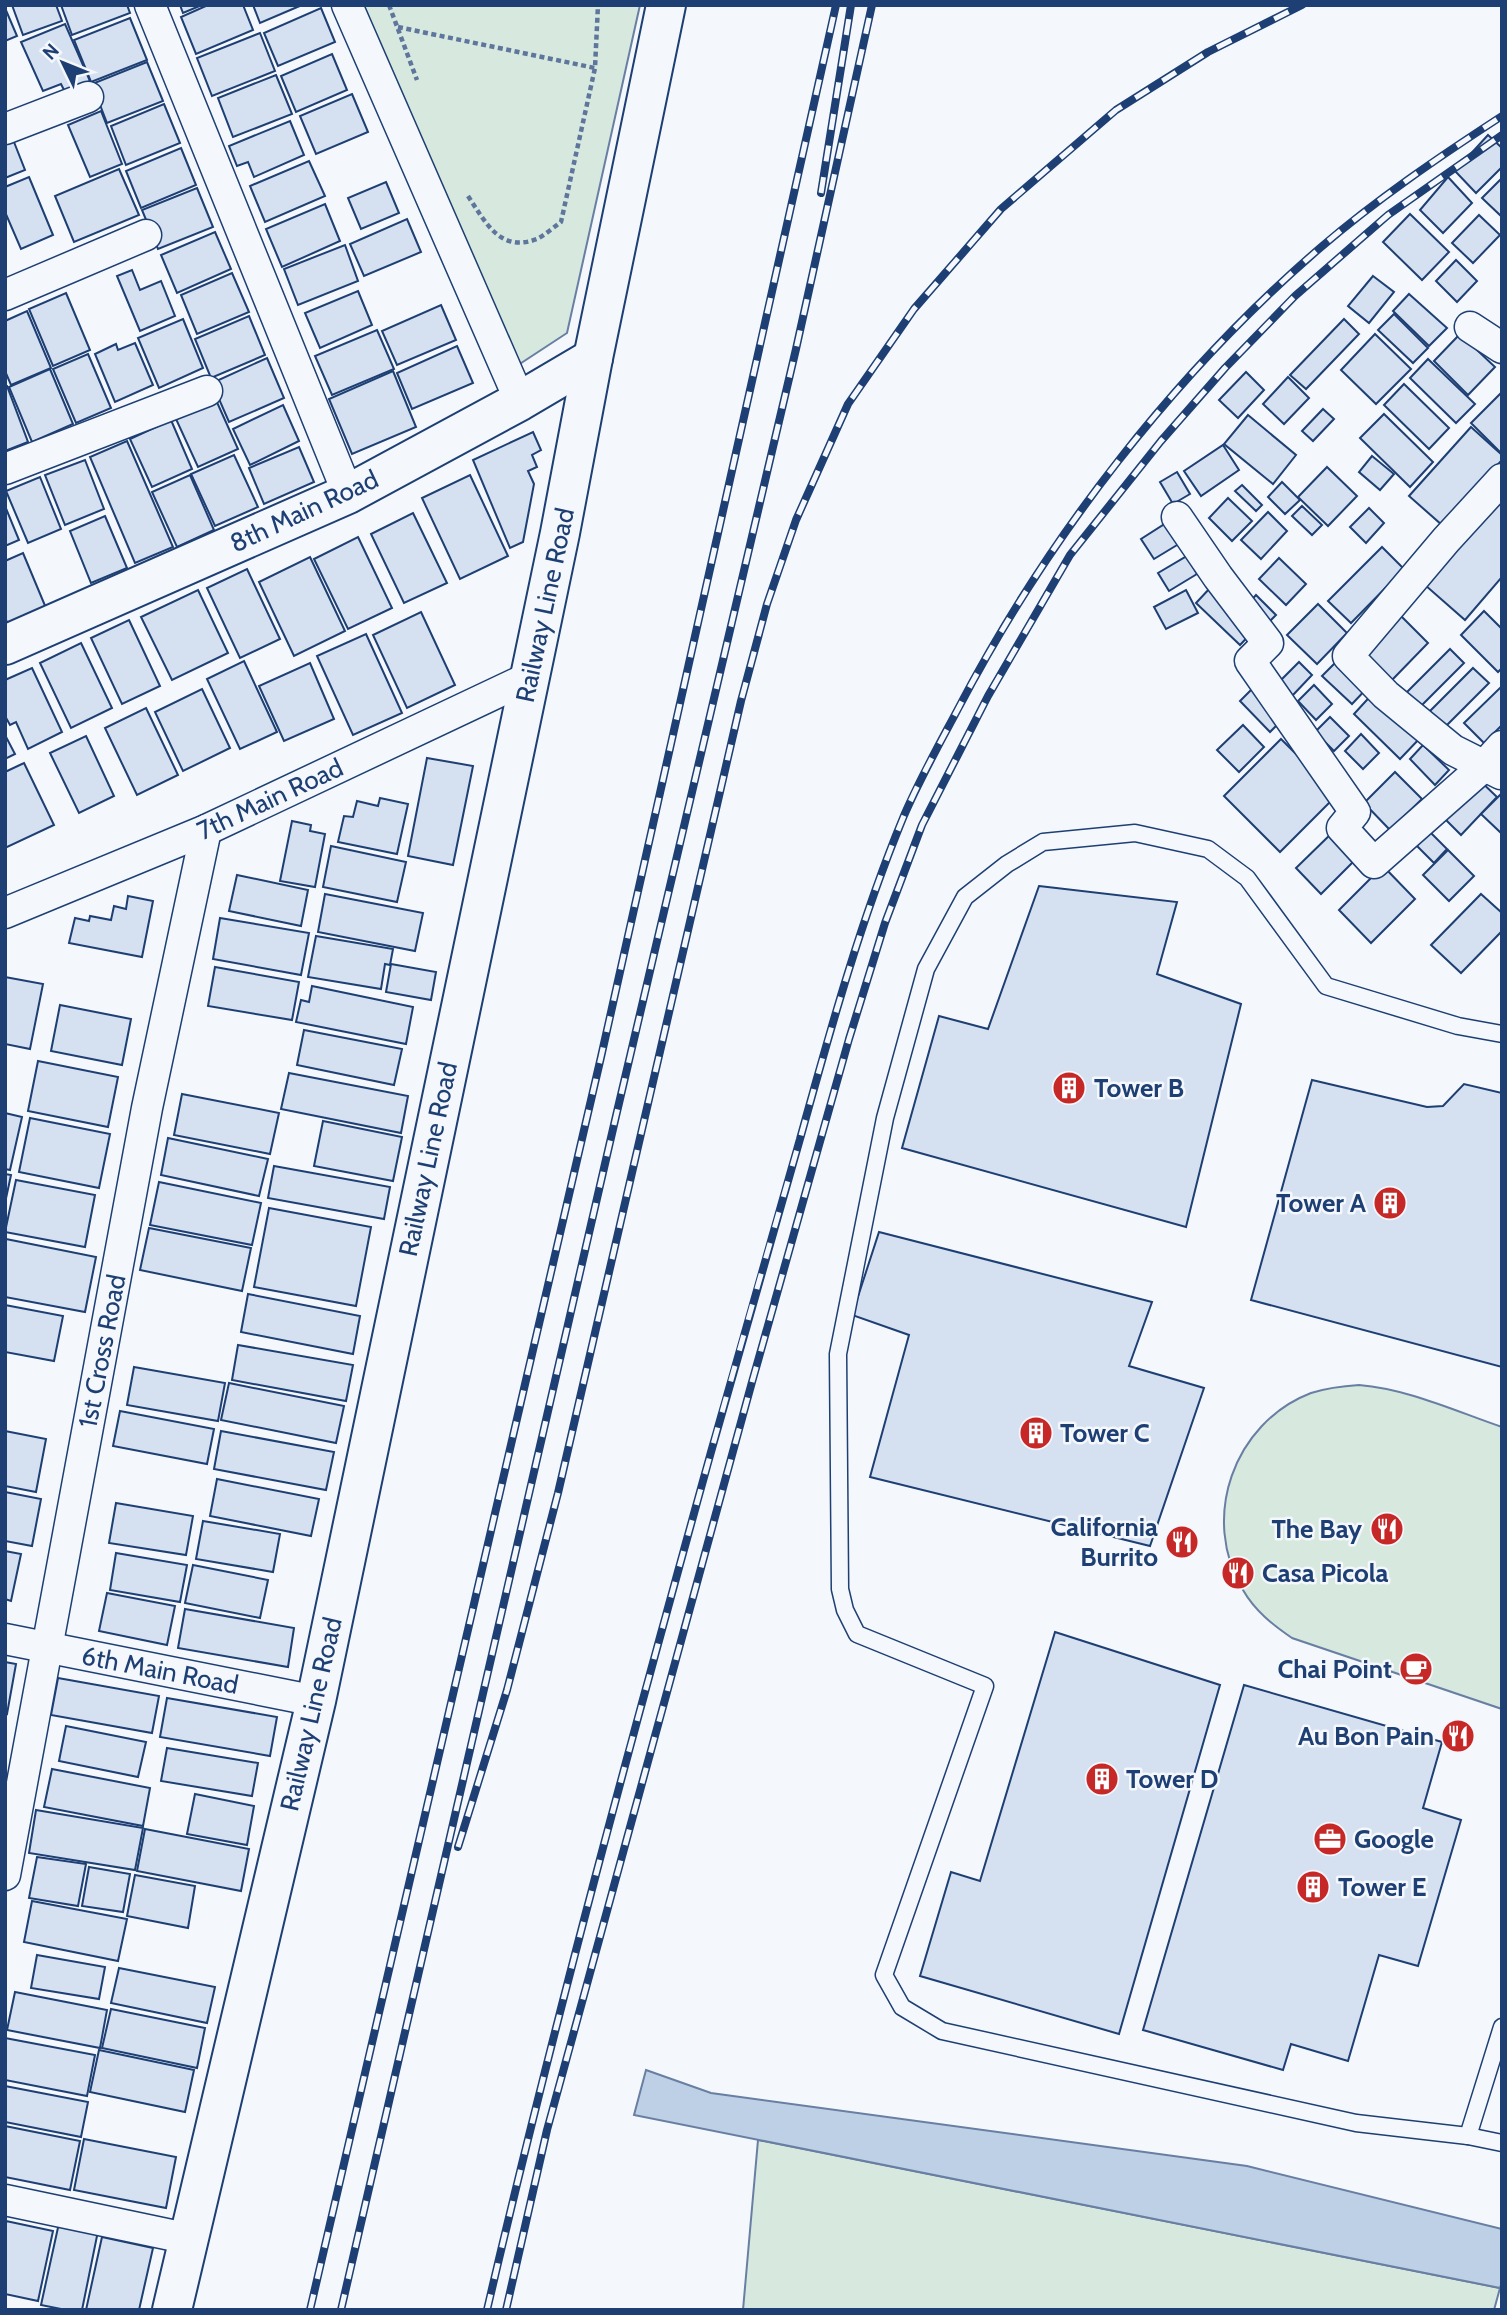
<svg xmlns="http://www.w3.org/2000/svg" width="1507" height="2315" viewBox="0 0 1507 2315" font-family="Cabin,sans-serif">
<rect width="100%" height="100%" fill="#f4f7fb"/>
<!-- green -->
<g fill="#d7e8df" stroke="#687fa3" stroke-width="2">
<polygon points="356,5 640,5 567,333 512,369"/>
<path d="M1359,1385C1408,1389 1455,1411 1502,1427V1709L1292,1638C1273,1625 1255,1611 1243,1590C1200,1519 1233,1423 1311,1393C1327,1388 1343,1386 1359,1385Z"/>
<polygon points="758,2140 1500,2288 1494,2310 743,2310"/>
</g>
<!-- water -->
<polygon fill="#bed0e5" stroke="#687fa3" stroke-width="2" points="646,2070 711,2093 1247,2166 1502,2229 1502,2282 1500,2288 634,2115"/>
<!-- building -->
<g fill="#d5e0f0" stroke="#1d3f73" stroke-width="2">
<polygon points="12,5 56,5 62,21 23,35"/>
<polygon points="61,5 127,5 130,13 72,35"/>
<polygon points="180,5 202,5 183,13"/>
<polygon points="208,5 243,5 253,30 196,54 181,17"/>
<polygon points="253,5 302,5 260,23"/>
<polygon points="5,8 17,36 5,41"/>
<polygon points="321,8 335,42 278,66 264,33"/>
<polygon points="130,18 147,60 91,82 74,40"/>
<polygon points="65,24 90,81 65,92 61,84 43,91 21,42"/>
<polygon points="260,33 275,71 212,96 197,58"/>
<polygon points="332,54 347,90 296,112 281,76"/>
<polygon points="147,62 163,101 107,123 92,84"/>
<polygon points="276,75 292,114 233,137 218,98"/>
<polygon points="352,94 368,132 316,154 300,116"/>
<polygon points="164,104 180,143 126,165 111,126"/>
<polygon points="101,111 122,164 90,177 68,125"/>
<polygon points="290,121 304,155 254,177 248,162 237,166 229,146"/>
<polygon points="1488,135 1502,148 1502,167 1476,193 1455,171"/>
<polygon points="12,137 25,170 5,178 5,139"/>
<polygon points="181,148 196,185 141,208 126,171"/>
<polygon points="309,161 325,196 265,222 250,186"/>
<polygon points="119,169 139,215 74,242 55,196"/>
<polygon points="29,177 53,235 21,249 5,212 5,187"/>
<polygon points="1448,177 1472,203 1443,233 1420,210"/>
<polygon points="1502,178 1502,215 1501,216 1482,198"/>
<polygon points="386,182 399,213 361,229 348,198"/>
<polygon points="197,188 213,227 158,249 142,210"/>
<polygon points="325,204 340,241 282,267 266,229"/>
<polygon points="1410,214 1449,252 1422,280 1383,242"/>
<polygon points="1479,215 1500,235 1473,263 1452,243"/>
<polygon points="407,219 421,252 364,276 350,244"/>
<polygon points="215,232 231,269 177,293 161,255"/>
<polygon points="345,245 358,281 298,305 284,269"/>
<polygon points="1456,260 1477,281 1457,302 1436,281"/>
<polygon points="132,270 140,290 161,281 175,316 140,331 117,276"/>
<polygon points="232,273 249,312 197,334 181,295"/>
<polygon points="1373,276 1394,292 1369,323 1348,306"/>
<polygon points="358,291 372,325 320,348 305,313"/>
<polygon points="66,293 90,350 53,366 29,309"/>
<polygon points="1409,294 1447,328 1429,346 1393,311"/>
<polygon points="441,305 456,340 397,365 382,331"/>
<polygon points="27,311 51,368 11,385 5,371 5,321"/>
<polygon points="1394,314 1428,348 1413,363 1378,330"/>
<polygon points="249,316 265,355 211,378 195,339"/>
<polygon points="183,319 203,368 159,388 138,338"/>
<polygon points="1344,319 1359,334 1306,389 1290,375"/>
<polygon points="377,330 394,369 332,395 315,356"/>
<polygon points="1375,334 1411,369 1376,404 1341,370"/>
<polygon points="1460,334 1495,367 1468,395 1434,361"/>
<polygon points="135,343 153,385 115,402 95,354 116,344 118,350"/>
<polygon points="457,346 473,383 412,409 397,373"/>
<polygon points="88,354 111,408 76,423 53,369"/>
<polygon points="267,358 284,398 229,422 212,383"/>
<polygon points="1428,359 1475,404 1456,423 1410,378"/>
<polygon points="50,369 73,424 32,442 9,387"/>
<polygon points="393,371 416,427 352,454 329,399"/>
<polygon points="1246,372 1264,390 1238,418 1219,400"/>
<polygon points="1288,377 1309,398 1284,424 1263,404"/>
<polygon points="1404,384 1449,428 1429,449 1384,405"/>
<polygon points="5,386 7,386 28,442 5,451"/>
<polygon points="1502,392 1502,450 1500,452 1471,423"/>
<polygon points="216,400 238,449 198,467 176,419"/>
<polygon points="283,405 299,441 250,465 233,429"/>
<polygon points="1323,409 1334,419 1313,441 1302,431"/>
<polygon points="1384,414 1433,462 1410,487 1360,438"/>
<polygon points="1248,415 1296,455 1273,484 1224,444"/>
<polygon points="171,420 192,469 152,487 130,439"/>
<polygon points="1471,427 1502,455 1502,460 1442,525 1409,496"/>
<polygon points="533,432 541,450 532,455 537,467 528,471 534,484 523,542 510,548 473,460"/>
<polygon points="127,441 173,547 135,563 90,457"/>
<polygon points="1223,445 1239,470 1201,496 1184,471"/>
<polygon points="299,447 314,482 264,504 249,468"/>
<polygon points="234,455 258,507 215,526 191,474"/>
<polygon points="1372,456 1394,474 1380,490 1359,472"/>
<polygon points="85,460 104,509 65,525 45,475"/>
<polygon points="1327,467 1357,496 1328,526 1298,497"/>
<polygon points="1177,472 1190,494 1173,504 1160,482"/>
<polygon points="190,475 214,530 177,547 152,492"/>
<polygon points="470,475 508,556 460,579 422,498"/>
<polygon points="40,477 61,529 28,543 6,491"/>
<polygon points="1282,482 1300,500 1285,514 1268,497"/>
<polygon points="1242,485 1262,505 1256,511 1235,491"/>
<polygon points="1502,497 1502,577 1465,620 1425,585"/>
<polygon points="1228,498 1252,521 1232,541 1209,518"/>
<polygon points="5,506 19,540 5,546"/>
<polygon points="1302,506 1322,525 1312,535 1292,516"/>
<polygon points="1369,508 1384,523 1366,543 1350,527"/>
<polygon points="1268,512 1287,531 1261,559 1241,540"/>
<polygon points="413,513 447,583 404,603 371,534"/>
<polygon points="105,516 127,568 91,583 70,531"/>
<polygon points="1174,518 1187,539 1154,559 1141,539"/>
<polygon points="358,537 392,608 348,629 314,559"/>
<polygon points="1382,547 1404,569 1351,623 1328,601"/>
<polygon points="23,553 46,608 8,624 5,618 5,561"/>
<polygon points="1187,556 1197,574 1169,591 1158,573"/>
<polygon points="310,557 345,631 294,656 259,582"/>
<polygon points="1279,558 1306,584 1286,605 1259,579"/>
<polygon points="247,569 280,639 240,658 207,588"/>
<polygon points="1211,587 1255,629 1240,645 1196,603"/>
<polygon points="198,590 228,653 172,680 141,617"/>
<polygon points="1186,590 1198,613 1166,629 1154,607"/>
<polygon points="1256,595 1276,615 1264,627 1244,608"/>
<polygon points="1318,604 1347,633 1317,664 1287,635"/>
<polygon points="1484,611 1502,629 1502,668 1498,672 1461,635"/>
<polygon points="421,612 455,685 407,708 373,635"/>
<polygon points="1400,615 1428,643 1392,680 1363,652"/>
<polygon points="129,620 160,686 122,704 91,638"/>
<polygon points="366,634 402,713 353,735 317,656"/>
<polygon points="81,643 112,708 71,728 40,663"/>
<polygon points="1450,649 1464,663 1416,711 1402,697"/>
<polygon points="1342,656 1371,684 1352,704 1322,676"/>
<polygon points="244,661 277,732 240,749 207,679"/>
<polygon points="1299,662 1312,675 1292,696 1278,683"/>
<polygon points="310,663 334,719 284,741 259,686"/>
<polygon points="32,668 62,732 28,749 16,722 10,725 5,716 5,680"/>
<polygon points="1473,668 1489,683 1439,733 1423,718"/>
<polygon points="1314,685 1332,704 1316,720 1298,701"/>
<polygon points="1502,686 1502,725 1484,743 1464,723"/>
<polygon points="1253,688 1283,719 1270,732 1240,701"/>
<polygon points="202,689 230,748 183,771 155,712"/>
<polygon points="1376,690 1422,736 1400,759 1354,714"/>
<polygon points="146,708 178,775 137,795 105,728"/>
<polygon points="1330,717 1349,736 1334,751 1315,732"/>
<polygon points="1243,725 1264,747 1239,772 1217,750"/>
<polygon points="1361,734 1379,753 1363,769 1345,751"/>
<polygon points="5,735 15,754 5,759"/>
<polygon points="86,736 114,796 79,813 50,753"/>
<polygon points="1281,739 1337,795 1280,852 1224,796"/>
<polygon points="1423,745 1449,770 1435,785 1410,759"/>
<polygon points="427,758 473,766 453,865 408,856"/>
<polygon points="24,763 54,825 5,848 5,772"/>
<polygon points="1395,772 1422,799 1390,830 1364,803"/>
<polygon points="1475,776 1497,797 1461,835 1439,813"/>
<polygon points="1502,793 1502,830 1500,832 1481,814"/>
<polygon points="380,798 408,804 397,854 338,842 344,816 353,817 357,801 378,806"/>
<polygon points="292,821 311,825 310,831 325,834 315,887 280,881"/>
<polygon points="1422,824 1447,849 1434,863 1408,837"/>
<polygon points="1334,831 1359,856 1321,894 1296,868"/>
<polygon points="331,846 406,862 397,902 323,887"/>
<polygon points="1448,850 1474,876 1449,901 1423,875"/>
<polygon points="1383,866 1415,899 1371,943 1339,910"/>
<polygon points="237,875 308,890 301,926 229,911"/>
<polygon points="1039,886 1177,902 1157,974 1241,1004 1186,1227 902,1148 939,1016 988,1029"/>
<polygon points="325,894 423,913 415,951 318,932"/>
<polygon points="1481,894 1502,913 1502,931 1461,973 1431,945"/>
<polygon points="128,896 153,901 142,957 69,943 75,918 89,921 90,916 111,920 114,906 126,909"/>
<polygon points="220,918 309,933 301,975 213,959"/>
<polygon points="316,936 393,949 390,965 385,964 381,989 308,977"/>
<polygon points="391,964 436,972 431,1000 386,992"/>
<polygon points="215,967 299,982 292,1020 208,1006"/>
<polygon points="5,977 43,984 30,1049 5,1044"/>
<polygon points="312,986 413,1007 406,1044 296,1022 301,1000 309,1002"/>
<polygon points="60,1005 131,1019 122,1065 51,1051"/>
<polygon points="304,1030 402,1049 394,1085 297,1065"/>
<polygon points="38,1061 118,1077 108,1127 28,1111"/>
<polygon points="289,1073 408,1096 401,1133 281,1109"/>
<polygon points="1312,1080 1427,1107 1443,1106 1464,1084 1502,1093 1502,1367 1251,1300"/>
<polygon points="182,1094 279,1113 270,1154 174,1135"/>
<polygon points="5,1113 22,1117 10,1170 5,1169"/>
<polygon points="30,1118 110,1134 99,1188 19,1172"/>
<polygon points="323,1121 402,1137 393,1181 314,1166"/>
<polygon points="168,1138 268,1159 259,1196 161,1175"/>
<polygon points="274,1166 390,1187 384,1219 268,1198"/>
<polygon points="5,1174 11,1175 5,1203"/>
<polygon points="16,1180 95,1195 85,1247 5,1232"/>
<polygon points="159,1182 261,1203 252,1245 150,1225"/>
<polygon points="269,1208 371,1227 356,1306 254,1287"/>
<polygon points="149,1228 251,1248 242,1291 140,1270"/>
<polygon points="879,1232 1152,1302 1129,1366 1204,1388 1150,1546 870,1477 909,1335 852,1315"/>
<polygon points="6,1239 96,1257 85,1312 5,1297"/>
<polygon points="248,1294 360,1316 353,1354 241,1332"/>
<polygon points="5,1305 63,1316 54,1361 5,1352"/>
<polygon points="238,1345 353,1365 346,1401 232,1380"/>
<polygon points="134,1367 225,1383 218,1421 127,1405"/>
<polygon points="229,1383 344,1406 336,1443 221,1420"/>
<polygon points="120,1411 214,1429 207,1464 113,1446"/>
<polygon points="5,1431 46,1439 36,1492 5,1486"/>
<polygon points="221,1431 334,1452 326,1490 214,1469"/>
<polygon points="217,1479 319,1499 311,1536 210,1516"/>
<polygon points="5,1492 41,1499 32,1546 5,1541"/>
<polygon points="116,1503 193,1516 186,1555 109,1543"/>
<polygon points="203,1521 280,1534 273,1572 196,1559"/>
<polygon points="5,1551 21,1554 11,1601 5,1599"/>
<polygon points="116,1553 187,1565 180,1602 110,1590"/>
<polygon points="193,1565 268,1580 260,1618 185,1603"/>
<polygon points="107,1593 175,1606 167,1645 99,1631"/>
<polygon points="185,1609 294,1628 288,1667 178,1648"/>
<polygon points="1055,1632 1220,1685 1119,2034 920,1976 951,1872 980,1881"/>
<polygon points="5,1662 16,1664 7,1714 5,1713"/>
<polygon points="58,1678 159,1696 152,1733 51,1715"/>
<polygon points="1244,1685 1442,1742 1423,1808 1461,1820 1418,1966 1379,1955 1348,2061 1291,2044 1283,2070 1143,2030"/>
<polygon points="167,1698 277,1717 270,1756 160,1737"/>
<polygon points="66,1726 146,1742 138,1777 59,1761"/>
<polygon points="167,1748 258,1763 252,1796 161,1781"/>
<polygon points="52,1769 150,1788 143,1826 44,1807"/>
<polygon points="195,1794 254,1806 247,1845 187,1834"/>
<polygon points="36,1810 143,1828 135,1870 29,1853"/>
<polygon points="145,1829 249,1849 241,1891 137,1871"/>
<polygon points="37,1857 86,1864 78,1906 29,1898"/>
<polygon points="89,1867 130,1874 123,1912 82,1906"/>
<polygon points="135,1875 195,1886 188,1928 127,1916"/>
<polygon points="32,1901 127,1919 118,1961 24,1942"/>
<polygon points="37,1955 105,1967 99,1999 31,1988"/>
<polygon points="119,1968 215,1987 207,2023 111,2003"/>
<polygon points="15,1992 107,2010 100,2048 7,2030"/>
<polygon points="111,2009 205,2028 197,2068 102,2048"/>
<polygon points="5,2038 95,2055 87,2096 5,2080"/>
<polygon points="99,2050 194,2070 185,2112 90,2092"/>
<polygon points="5,2086 88,2102 81,2137 5,2122"/>
<polygon points="5,2126 80,2141 70,2190 5,2177"/>
<polygon points="84,2139 176,2157 166,2208 74,2190"/>
<polygon points="6,2221 53,2231 38,2301 5,2294"/>
<polygon points="59,2223 98,2231 82,2310 66,2310 41,2305"/>
<polygon points="102,2237 153,2248 139,2310 86,2310"/>
</g>
<g fill="none" stroke-linecap="round" stroke-linejoin="round">
<defs>
<g id="lane">
<polyline points="1502,1034 1458,1026 1326,986 1247,878 1208,849 1135,833 1043,842 1007,864 965,897 926,969 885,1118 838,1354 840,1589 845,1610 857,1634 985,1686 884,1975 902,2007 942,2031 1356,2123 1468,2136 1502,2143"/>
<polyline points="1468,2136 1502,2027"/>
</g>
<g id="street">
<polyline points="150,5 348,494"/>
<polyline points="347,5 520,401"/>
<polyline points="5,129 88,97"/>
<polyline points="5,295 146,235"/>
<polyline points="1470,327 1502,348"/>
<polyline points="5,469 207,391"/>
<polyline points="1177,517 1218,577 1268,643 1250,661 1355,812 1342,828 1374,863 1484,766 1502,746"/>
<polyline points="1501,774 1453,750 1386,695 1348,656 1446,540 1502,479"/>
<polyline points="5,913 206,830 530,677"/>
<polyline points="5,1639 316,1701"/>
<polyline points="5,1875 147,1108 206,830"/>
<polyline points="5,2200 190,2239"/>
</g>
<g id="secondary">
<polyline points="5,645 348,494 520,401 593,358"/>
<polyline points="172,2310 316,1701 560,533 593,358 666,5"/>
</g>
</defs>
<!-- lane casing -->
<use href="#lane" stroke="#1d3f73" stroke-width="19"/>
<!-- street casing -->
<use href="#street" stroke="#1d3f73" stroke-width="33"/>
<!-- secondary casing -->
<use href="#secondary" stroke="#1d3f73" stroke-width="42"/>
<!-- path -->
<g stroke="#5e769c" stroke-width="4.5" stroke-dasharray="5 3.5" stroke-linecap="butt">
<polyline points="389,5 417,80"/>
<polyline points="398,27 595,68"/>
<path d="M468,196C486,223 500,253 537,239C545,235 554,227 561,222L595,68L598,5"/>
</g>
<!-- lane -->
<use href="#lane" stroke="#f4f7fb" stroke-width="16"/>
<!-- street -->
<use href="#street" stroke="#f4f7fb" stroke-width="30"/>
<!-- secondary -->
<use href="#secondary" stroke="#f4f7fb" stroke-width="38"/>
<defs>
<g id="rail">
<polyline points="821,193 851,5"/>
<polyline points="458,1847 507,1690 558,1493 741,701 767,604 796,520 848,404 914,309 1001,209 1116,110 1208,52 1302,5"/>
<polyline points="310,2310 601,1057 836,5"/>
<polyline points="341,2310 616,1116 796,349 872,5"/>
<path d="M487,2310C554,2022 632,1737 711,1452C740,1347 770,1243 800,1139C830,1031 860,922 903,818C919,780 940,743 959,707C1048,537 1175,373 1320,248C1377,199 1439,157 1502,116"/>
<polyline points="506,2310 547,2130 752,1382 849,1039 885,923 922,825 988,696 1070,555 1161,441 1225,368 1295,296 1388,215 1502,135"/>
</g>
</defs>
<!-- rail casing -->
<use href="#rail" stroke="#1d3f73" stroke-width="8"/>
<!-- rail -->
<use href="#rail" stroke="#f4f7fb" stroke-width="5" stroke-dasharray="16" stroke-linecap="butt"/>
</g>
<!-- icons -->
<defs>
<symbol id="building-disc" viewBox="-11 -11 22 22"><circle r="9.5" fill="#c62828" stroke="#f4f7fb"/><path d="M-4-6H4V6H1V3H-1V6H-4ZM-2.5-4.3h1.7v1.8h-1.7ZM.8-4.3h1.7v1.8H.8ZM-2.5-1h1.7V.8h-1.7ZM.8-1h1.7V.8H.8Z" fill="#fff"/></symbol>
<symbol id="restaurant-disc" viewBox="-11 -11 22 22"><circle r="9.5" fill="#c62828" stroke="#f4f7fb"/><path d="M-5-6h1v4h1v-4h1v4h1v-4h1v5L-1.5 .5V6h-2V.5L-5-1ZM5-6V6H3V1.5H1.5Q1.5-4 5-6Z" fill="#fff"/></symbol>
<symbol id="cafe-disc" viewBox="-11 -11 22 22"><circle r="9.5" fill="#c62828" stroke="#f4f7fb"/><path d="M-5.5-4.5H6V0H3Q3 3.5 0 3.5H-2.5Q-5.5 3.5-5.5 0ZM3-3.2v2h1.7v-2ZM-6 4.5H4V6H-6Z" fill="#fff"/></symbol>
<symbol id="office-disc" viewBox="-11 -11 22 22"><circle r="9.5" fill="#c62828" stroke="#f4f7fb"/><path d="M-6-3h4V-5.5h4V-3h4V5H-6ZM-1-4.5V-3h2v-1.5ZM-6 0V1H6V0Z" fill="#fff"/></symbol>
</defs>
<g fill-rule="evenodd">
<use href="#building-disc" x="1050" y="1069" width="38" height="38"/>
<use href="#building-disc" x="1371" y="1184" width="38" height="38"/>
<use href="#building-disc" x="1017" y="1414" width="38" height="38"/>
<use href="#restaurant-disc" x="1368" y="1510" width="38" height="38"/>
<use href="#restaurant-disc" x="1163" y="1523" width="38" height="38"/>
<use href="#restaurant-disc" x="1219" y="1554" width="38" height="38"/>
<use href="#cafe-disc" x="1397" y="1650" width="38" height="38"/>
<use href="#restaurant-disc" x="1439" y="1717" width="38" height="38"/>
<use href="#building-disc" x="1083" y="1760" width="38" height="38"/>
<use href="#office-disc" x="1311" y="1820" width="38" height="38"/>
<use href="#building-disc" x="1294" y="1868" width="38" height="38"/>
</g>
<g text-anchor="middle" dominant-baseline="central" stroke-width="5" stroke-linejoin="round" paint-order="stroke">
<!-- street labels -->
<g font-size="26" fill="#1d3f73" stroke="#f4f7fb">
<text transform="translate(304 511) rotate(-25)">8th Main Road</text>
<text transform="translate(545 605) rotate(-78)">Railway Line Road</text>
<text transform="translate(270 799) rotate(-25)">7th Main Road</text>
<text transform="translate(428 1159) rotate(-78)">Railway Line Road</text>
<text transform="translate(102 1351) rotate(-79)">1st Cross Road</text>
<text transform="translate(160 1670) rotate(11)">6th Main Road</text>
<text transform="translate(311 1714) rotate(-77)">Railway Line Road</text>
</g>
<!-- poi labels -->
<g font-size="26" font-weight="bold" fill="#1d3f73" stroke="#f4f7fb" text-anchor="start">
<text x="1094" y="1088">Tower B</text>
<text x="1366" y="1203" text-anchor="end">Tower A</text>
<text x="1060" y="1433">Tower C</text>
<text x="1158" y="1527" text-anchor="end">California<tspan x="1158" dy="30">Burrito</tspan></text>
<text x="1362" y="1529" text-anchor="end">The Bay</text>
<text x="1262" y="1573">Casa Picola</text>
<text x="1392" y="1669" text-anchor="end">Chai Point</text>
<text x="1434" y="1736" text-anchor="end">Au Bon Pain</text>
<text x="1126" y="1779">Tower D</text>
<text x="1354" y="1839">Google</text>
<text x="1338" y="1887">Tower E</text>
</g>
</g>
<!-- border -->
<rect width="1507" height="2315" fill="none" stroke="#1d3f73" stroke-width="14"/>
<!-- north arrow -->
<g transform="translate(63 63) rotate(313)" stroke="#f4f7fb" stroke-width="5" paint-order="stroke">
<path d="M0-5L12 26L0 18L-12 26Z" fill="#1d3f73"/>
<text y="-10" font-size="19" font-weight="bold" text-anchor="middle" fill="#1d3f73">N</text>
</g>
</svg>
